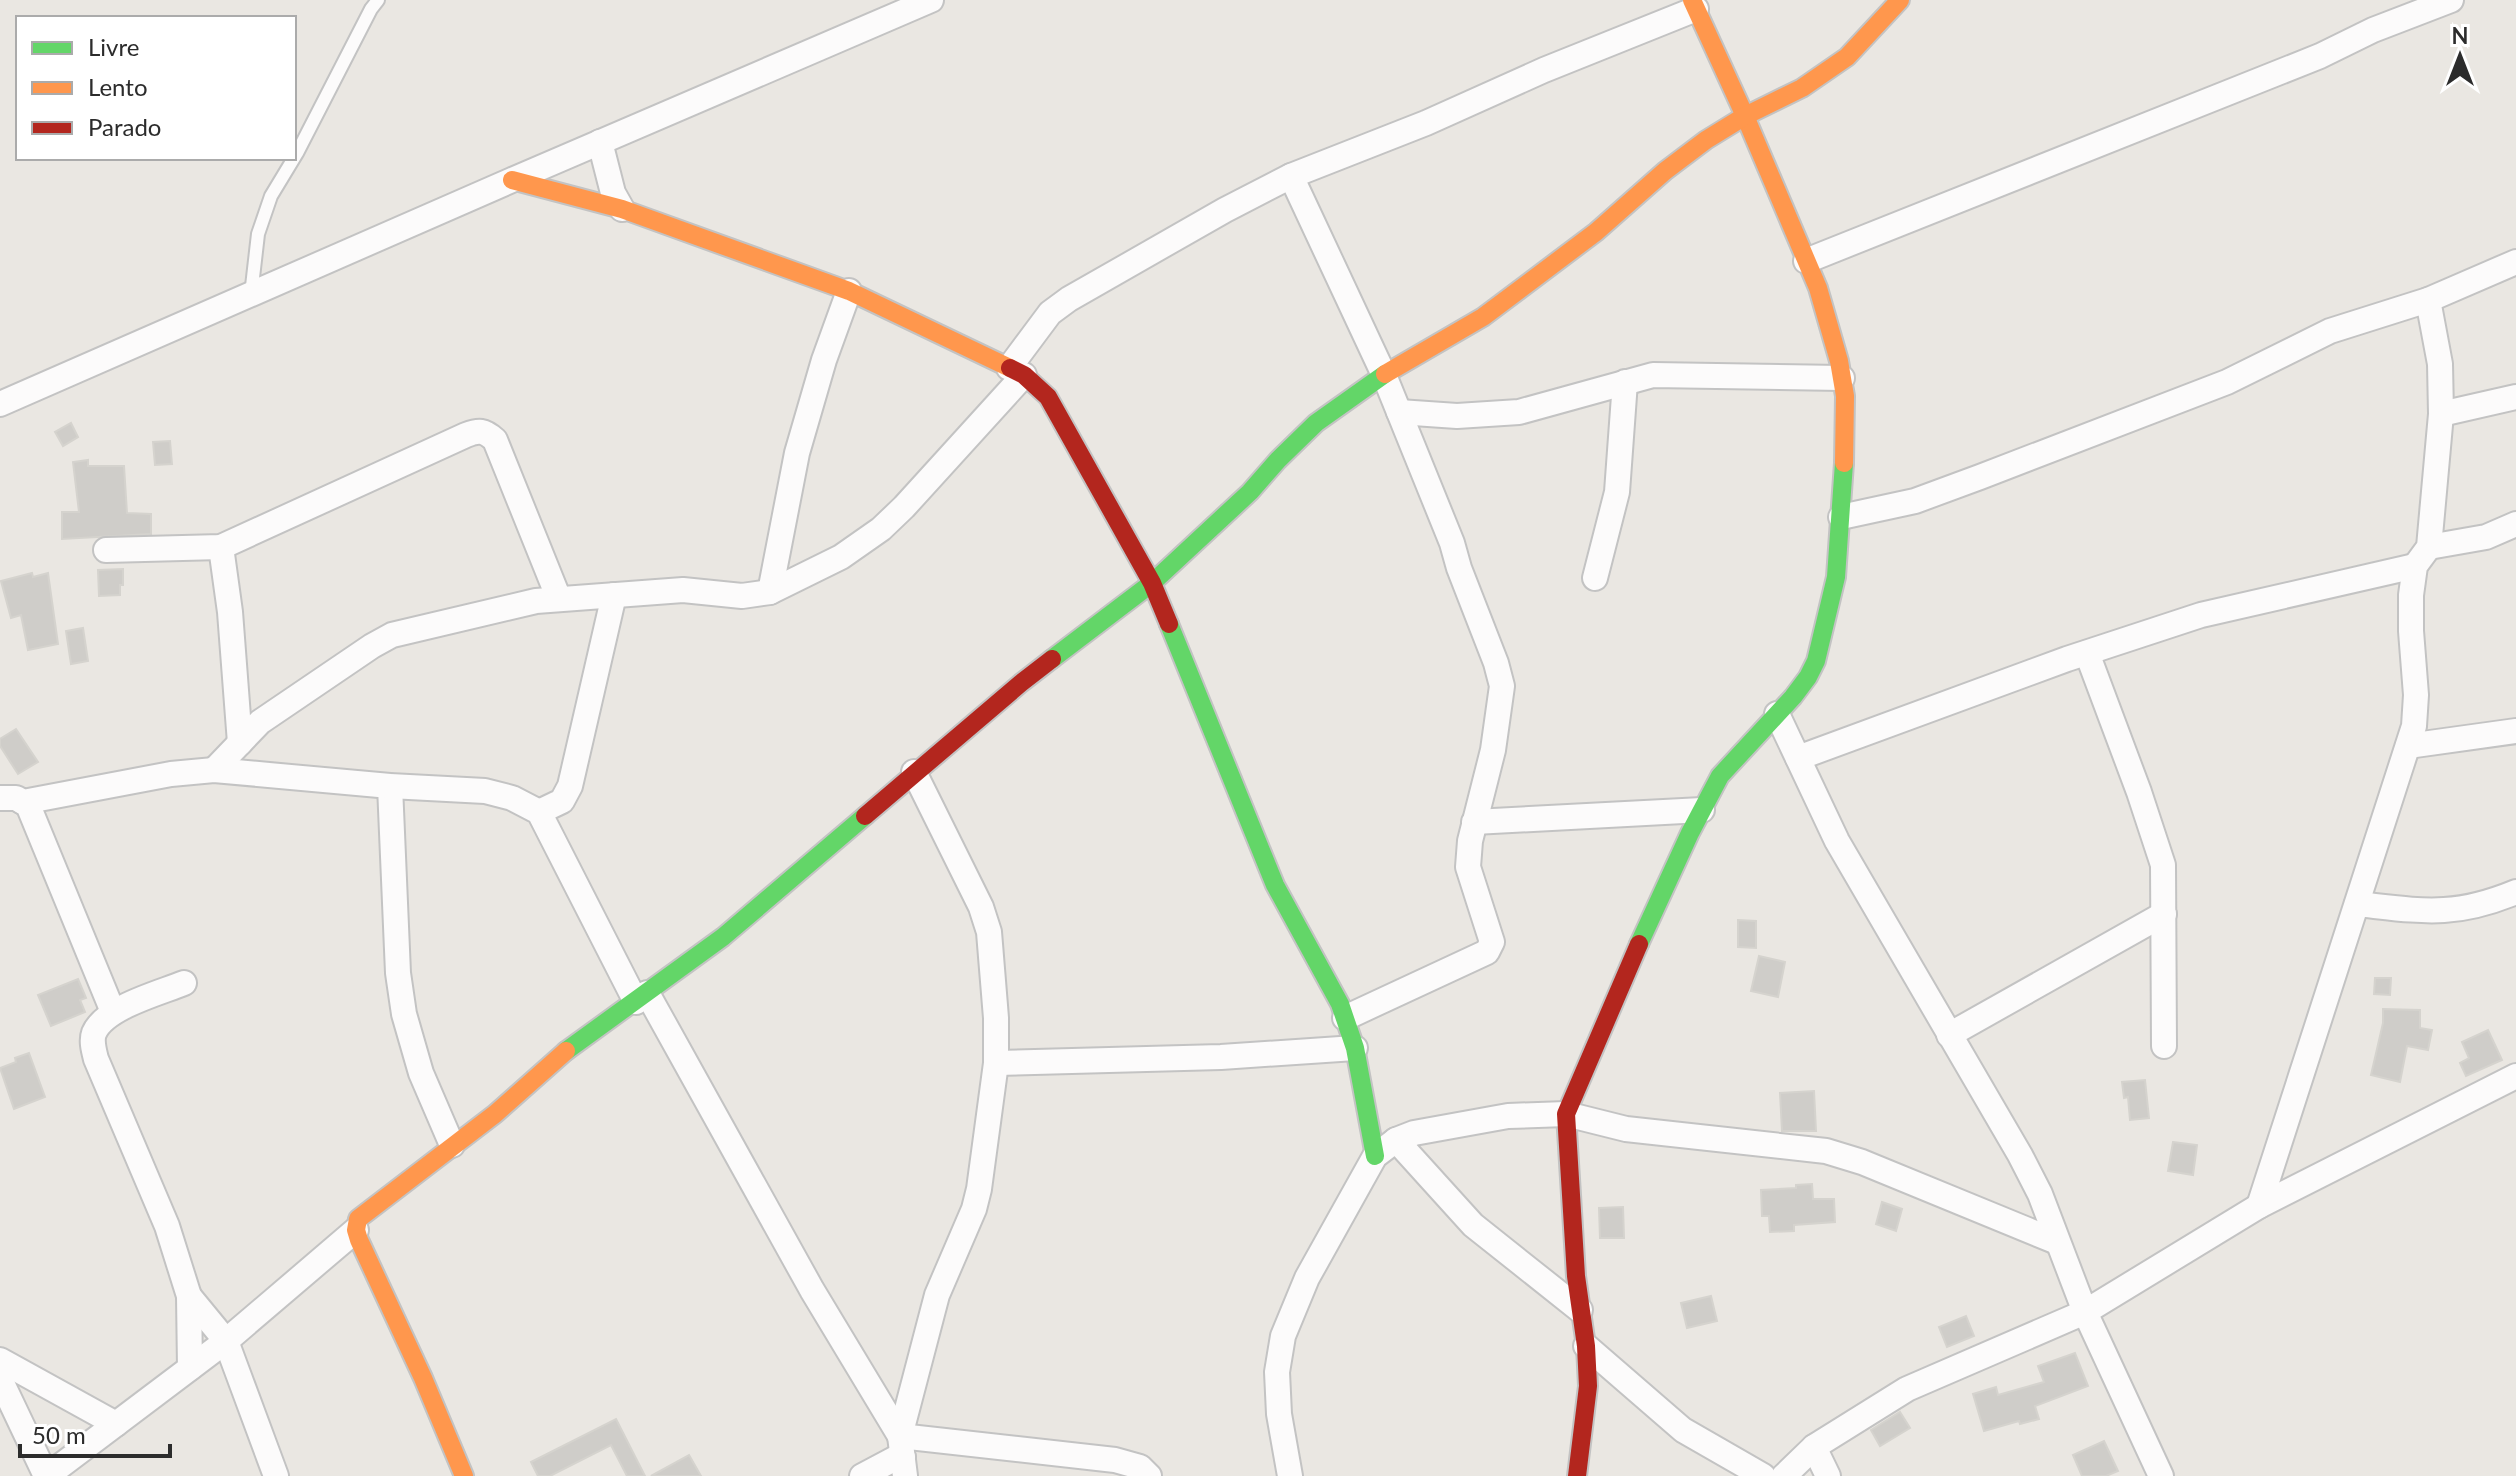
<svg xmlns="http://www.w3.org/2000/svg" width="2516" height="1476" viewBox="0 0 2516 1476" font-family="Lato,sans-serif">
<rect width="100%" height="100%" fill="#eae7e2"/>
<!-- building -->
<g fill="#cfcdc9" stroke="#d5d3ce" stroke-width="2">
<polygon points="71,423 78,437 63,446 55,432"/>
<polygon points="170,441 172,464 155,465 153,442"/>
<polygon points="88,460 88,466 124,466 127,513 151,514 151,534 62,539 62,512 79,512 73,462"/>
<polygon points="123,569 123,585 120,585 120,595 99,596 98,570"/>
<polygon points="32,573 33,577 48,573 58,644 28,650 21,615 11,618 1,581"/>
<polygon points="83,628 88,661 71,664 66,631"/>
<polygon points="16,729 38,762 18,774 0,746 0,739"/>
<polygon points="1738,920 1756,921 1756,948 1738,947"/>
<polygon points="1759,956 1785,962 1778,997 1751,991"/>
<polygon points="2375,978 2391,978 2390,995 2374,994"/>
<polygon points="78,979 86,998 80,1000 85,1012 51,1026 38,995"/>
<polygon points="2383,1009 2420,1010 2420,1028 2432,1030 2428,1050 2407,1046 2400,1082 2371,1075 2383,1023"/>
<polygon points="2488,1030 2502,1060 2466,1076 2460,1063 2469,1058 2462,1042"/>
<polygon points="29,1053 45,1097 14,1109 0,1068 16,1062 15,1058"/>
<polygon points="2145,1080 2149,1118 2130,1120 2128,1097 2124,1098 2122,1082"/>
<polygon points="1814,1091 1816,1131 1782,1131 1780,1093"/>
<polygon points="2173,1142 2197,1145 2193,1175 2168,1171"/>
<polygon points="1812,1184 1813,1199 1834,1199 1835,1222 1794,1225 1794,1231 1770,1232 1769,1216 1762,1216 1761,1190 1796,1188 1796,1185"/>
<polygon points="1882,1202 1902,1209 1896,1231 1876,1224"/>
<polygon points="1623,1207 1624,1238 1600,1238 1599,1208"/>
<polygon points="1711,1296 1717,1321 1687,1328 1681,1303"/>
<polygon points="1966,1316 1974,1336 1947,1347 1939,1327"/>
<polygon points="2075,1353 2088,1386 2035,1406 2039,1419 2020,1424 2019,1421 1984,1431 1973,1394 1996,1387 1998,1395 2044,1382 2038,1366"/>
<polygon points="1900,1412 1910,1428 1880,1446 1871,1430"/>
<polygon points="616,1419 645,1476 627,1476 611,1445 550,1476 538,1476 531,1462"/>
<polygon points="2104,1441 2118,1471 2106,1476 2082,1476 2073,1455"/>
<polygon points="689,1455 701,1476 651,1476"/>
</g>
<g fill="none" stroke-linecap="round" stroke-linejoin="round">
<defs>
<polyline id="lane" points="251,295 258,234 271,196 297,153 371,9 378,0"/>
<g id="street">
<polyline points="600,142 613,193 622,209"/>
<polyline points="1291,176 1384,375 1452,543 1459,568 1496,663 1502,686 1493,750 1470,841 1468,867 1492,942 1487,952 1345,1018"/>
<polyline points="1806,261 2320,56 2373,30 2451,0"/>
<polyline points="1009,368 1050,313 1069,299 1225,210 1291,176 1426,123 1544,70 1696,9"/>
<polyline points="0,404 512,180 931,0"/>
<polyline points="1399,412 1457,416 1519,412 1653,375 1842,378"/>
<polyline points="2441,414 2516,397"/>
<polyline points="1841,517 1915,501 1980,477 2227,382 2330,331 2428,300 2516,262"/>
<polyline points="221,547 230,612 240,743"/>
<polyline points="2429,547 2486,537 2516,524"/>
<path d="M106,550L221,547L466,435C479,430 484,430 495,440L559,599"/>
<polyline points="1595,578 1617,492 1625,382"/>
<polyline points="770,592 797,453 824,360 849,291"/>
<polyline points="2087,653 2139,792 2163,865 2164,1046"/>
<polyline points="1777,714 1837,841 2020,1155 2040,1194 2085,1312 2161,1476"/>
<polyline points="2408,746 2516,731"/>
<polyline points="1798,758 2067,659 2201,615 2415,566"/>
<polyline points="214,770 260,722 372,646 392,635 536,601 683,590 742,596 770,592 841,557 881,529 904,507 1024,375"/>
<polyline points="390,786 398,973 404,1014 421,1073 452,1145"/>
<polyline points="0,798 16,798 23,802 171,774 214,770 390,786 485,791 512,798 539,812 636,1002"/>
<polyline points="23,802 28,805 113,1012"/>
<polyline points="539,812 562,801 570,786 614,595"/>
<polyline points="1474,822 1702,810"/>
<path d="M2357,904C2422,911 2453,918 2516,892"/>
<path d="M184,983C160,993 105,1007 94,1033C91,1041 94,1051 96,1059L167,1226L189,1296L190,1368"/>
<polyline points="647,993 812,1290 900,1436 1115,1460 1140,1467 1149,1476"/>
<polyline points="1949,1035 2164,914"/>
<polyline points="996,1063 1221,1057 1355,1048"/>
<polyline points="1396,1140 1473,1225 1580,1310"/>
<polyline points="2259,1206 2414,726 2416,695 2411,631 2411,595 2415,566 2429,547 2441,414 2440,364 2428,300"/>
<polyline points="189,1296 226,1341 276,1476"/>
<polyline points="1586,1346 1683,1430 1763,1476"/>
<polyline points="0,1360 116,1424"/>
<polyline points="0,1379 46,1476"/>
<polyline points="1814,1447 1828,1476"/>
<polyline points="47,1476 226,1341 356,1230"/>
<polyline points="862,1476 894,1459 903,1457"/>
<polyline points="905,1476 900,1436 937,1295 974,1209 979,1189 996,1063 996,1018 989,932 981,907 914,772"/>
<polyline points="1290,1476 1279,1414 1277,1372 1283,1336 1307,1278 1375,1156 1396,1140 1414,1133 1508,1116 1566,1114 1626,1129 1826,1151 1862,1162 2057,1242"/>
<polyline points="1784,1476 1814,1447 1907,1389 2085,1312 2259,1206 2516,1076"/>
</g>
<g id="fast">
<polyline points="1169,624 1275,885 1340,1004 1355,1048 1375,1156"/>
<polyline points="1052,659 1152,583 1250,492 1278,460 1316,423 1385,374"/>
<polyline points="1639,944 1690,833 1720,776 1793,697 1808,677 1816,661 1836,577 1844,463"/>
<polyline points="566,1051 723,937 865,816"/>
</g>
<g id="slow">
<polyline points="1692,0 1745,116 1818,288 1839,361 1845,396 1844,463"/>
<polyline points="512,180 622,209 849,291 1010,368"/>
<polyline points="1385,374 1483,317 1596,232 1665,171 1706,140 1745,116 1802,88 1847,57 1900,0"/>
<polyline points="464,1476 423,1378 359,1240 356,1230 358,1219 495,1114 566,1051"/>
</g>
<g id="jam">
<polyline points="1010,368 1024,375 1048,397 1152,583 1169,624"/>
<polyline points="865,816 1021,683 1052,659"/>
<polyline points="1577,1476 1588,1386 1586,1346 1576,1276 1566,1114 1639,944"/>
</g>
</defs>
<!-- lane casing -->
<use href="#lane" stroke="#c3c3c3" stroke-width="16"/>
<!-- street casing -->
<use href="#street" stroke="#c3c3c3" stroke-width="28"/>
<!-- fast casing -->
<use href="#fast" stroke="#c3c3c3" stroke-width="22"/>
<!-- slow casing -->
<use href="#slow" stroke="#c3c3c3" stroke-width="22"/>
<!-- jam casing -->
<use href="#jam" stroke="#c3c3c3" stroke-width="22"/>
<!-- lane -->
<use href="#lane" stroke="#fcfbfb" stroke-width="12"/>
<!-- street -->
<use href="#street" stroke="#fcfbfb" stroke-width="24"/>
<!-- fast -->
<use href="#fast" stroke="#63d668" stroke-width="18"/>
<!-- slow -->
<use href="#slow" stroke="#ff974d" stroke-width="18"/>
<!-- jam -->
<use href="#jam" stroke="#b3261e" stroke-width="18"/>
</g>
<!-- legend -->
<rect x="16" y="16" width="280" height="144" fill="#ffffff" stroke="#ababab" stroke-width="2"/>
<rect x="32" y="42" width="40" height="12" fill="#63d668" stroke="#ababab" stroke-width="2"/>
<text x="88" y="56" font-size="24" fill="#2c2c2c">Livre</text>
<rect x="32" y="82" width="40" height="12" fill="#ff974d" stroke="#ababab" stroke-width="2"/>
<text x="88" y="96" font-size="24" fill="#2c2c2c">Lento</text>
<rect x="32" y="122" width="40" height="12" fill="#b3261e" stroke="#ababab" stroke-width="2"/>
<text x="88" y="136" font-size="24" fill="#2c2c2c">Parado</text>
<!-- north arrow -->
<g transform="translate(2460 56)" stroke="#ffffff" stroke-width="6" paint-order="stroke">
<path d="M0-6L14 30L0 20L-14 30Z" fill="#2c2c2c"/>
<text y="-12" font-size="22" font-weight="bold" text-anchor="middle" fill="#2c2c2c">N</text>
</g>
<!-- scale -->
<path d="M20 1444v12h150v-12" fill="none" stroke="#2c2c2c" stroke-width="4"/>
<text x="32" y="1444" font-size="24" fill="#2c2c2c" stroke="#ffffff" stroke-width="6" paint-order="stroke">50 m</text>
</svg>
